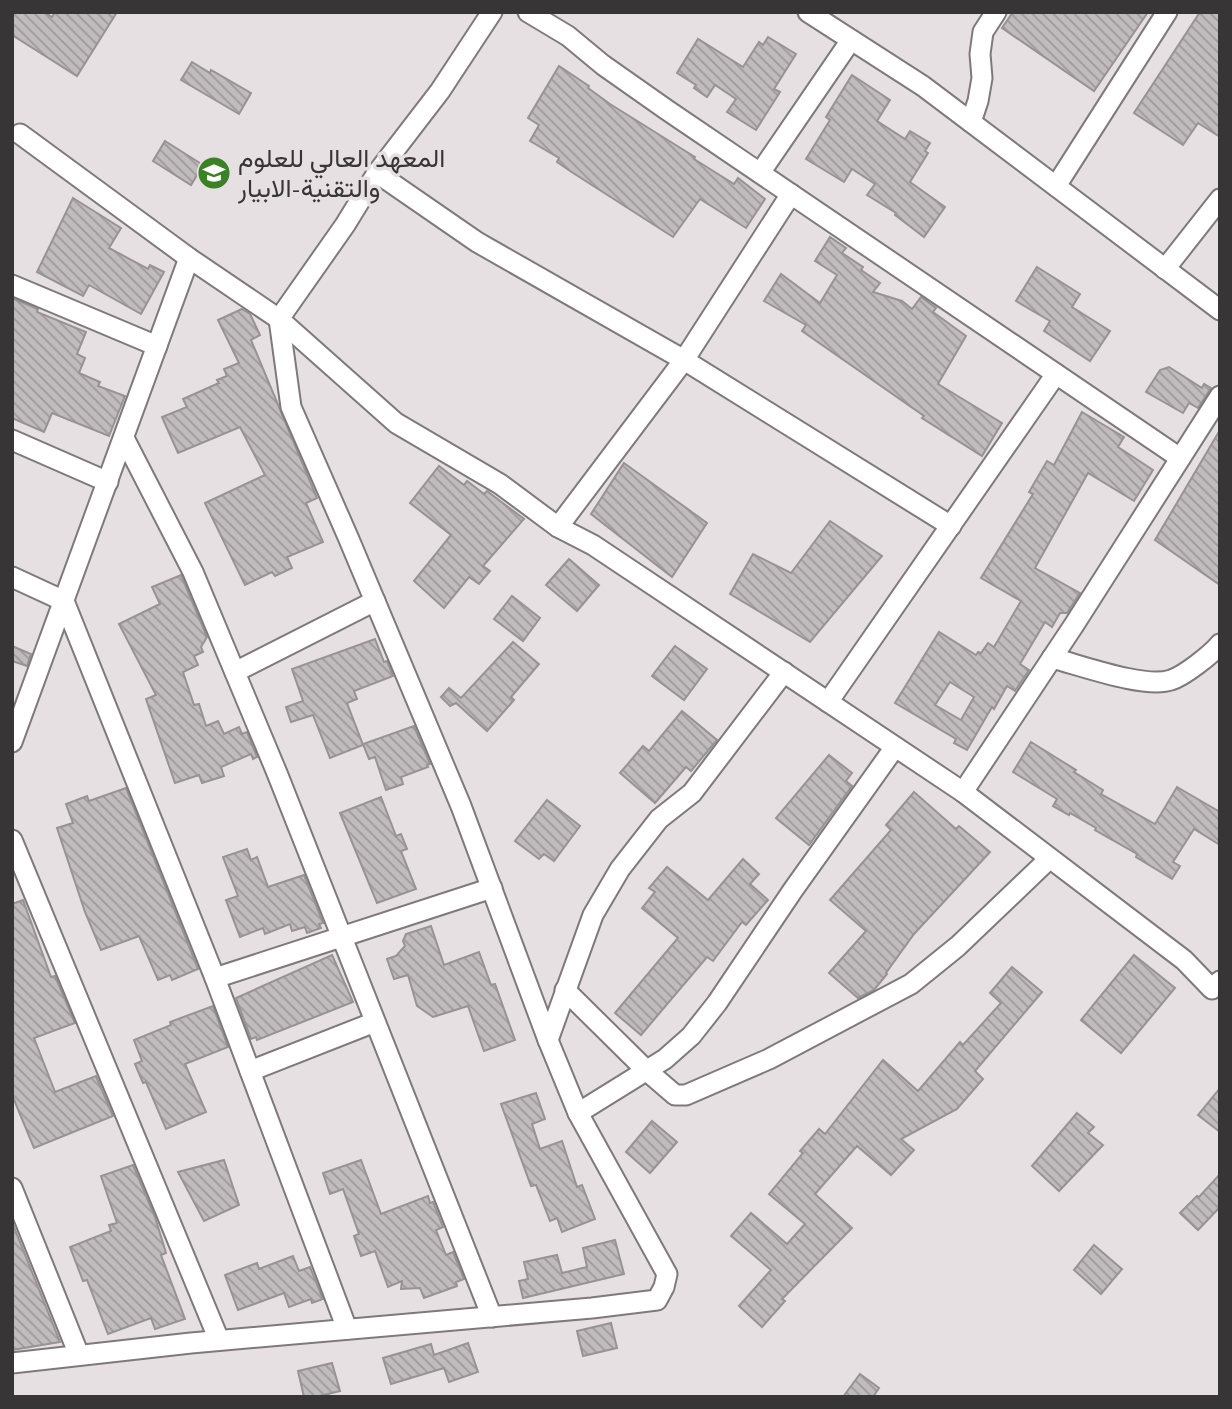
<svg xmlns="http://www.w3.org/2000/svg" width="1232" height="1409" viewBox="0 0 1232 1409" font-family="'Zilla Slab',Vazirmatn,serif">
<defs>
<pattern id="building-back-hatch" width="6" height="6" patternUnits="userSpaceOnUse" patternTransform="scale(1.75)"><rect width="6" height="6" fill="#c0bbbc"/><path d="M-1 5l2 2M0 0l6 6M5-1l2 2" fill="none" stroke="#9d999a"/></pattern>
</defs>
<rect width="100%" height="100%" fill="#e6e0e2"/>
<!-- building -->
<g fill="url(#building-back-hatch)" stroke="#979293" stroke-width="2" fill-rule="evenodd">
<polygon points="12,12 44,12 52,17 55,12 117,12 77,76 12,35"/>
<polygon points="1013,12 1148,12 1094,91 1002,28"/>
<polygon points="1200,12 1220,12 1220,137 1198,123 1183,145 1134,113"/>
<polygon points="768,37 796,54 774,89 780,92 756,130 727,112 736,99 715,85 707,97 694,88 696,85 677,73 698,39 743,67 759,42 763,45"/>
<polygon points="192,62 210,73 211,70 251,93 239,114 181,80"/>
<polygon points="559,66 589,86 588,88 610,104 695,157 694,159 734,184 738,178 765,199 746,228 700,199 673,237 570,171 557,162 559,158 530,141 539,125 528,118"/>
<polygon points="852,75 890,100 877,121 905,139 910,131 930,143 925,151 928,153 910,182 945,207 924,237 895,215 896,213 867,195 875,184 852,169 844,182 806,159 830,120 826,117"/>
<polygon points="165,141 203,165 191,185 153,161"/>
<polygon points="73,198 121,228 109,248 148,269 150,265 164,272 141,314 89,285 83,296 37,272"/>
<polygon points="830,237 846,248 842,253 863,267 861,270 880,283 873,292 902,301 912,309 921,297 936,308 933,312 966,336 938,384 1002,423 982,456 922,418 924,416 802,331 806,325 764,301 781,274 820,303 837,275 815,261"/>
<polygon points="1037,267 1080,294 1072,307 1110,331 1090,361 1044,331 1050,321 1016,301"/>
<polygon points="12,298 38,309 37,312 86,332 77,354 85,358 79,373 100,382 98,386 125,396 109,436 52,413 44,432 12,418"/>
<polygon points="242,309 250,314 260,335 251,340 317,498 306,503 323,542 287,557 292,568 275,576 272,572 245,585 205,503 265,475 240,427 178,453 162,417 187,407 183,399 219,383 217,380 227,376 224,369 239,363 218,320"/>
<polygon points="1169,367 1202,388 1204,384 1211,388 1198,408 1189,403 1183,413 1146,392 1160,370"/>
<path d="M1082,412L1124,437L1118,447L1153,470L1134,501L1088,473L1035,568L1080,593L1067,613H1060L1052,627L1045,622L1020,664L1029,670L1015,691L1007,686L994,709L992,707L967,750L954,743L956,739L895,703L939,632L976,655L978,652L981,653L988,643L994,647L1021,601L981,578L1033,494L1029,492L1047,461L1054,465ZM950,682L974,697L961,720L935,705Z"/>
<polygon points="1220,430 1220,585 1155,540"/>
<polygon points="624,463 707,523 672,577 591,514"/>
<polygon points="439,466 464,485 467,481 484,494 487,491 524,519 483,566 490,571 479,584 469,577 444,608 414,581 451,535 410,503"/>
<polygon points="830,521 882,556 810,642 730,594 753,554 791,573"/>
<polygon points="569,559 599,585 577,611 546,585"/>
<polygon points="181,575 207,637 201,647 203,652 194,656 198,665 183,672 194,705 199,704 206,726 218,721 224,734 239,727 242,734 247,732 257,757 253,759 251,754 221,767 224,776 202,783 199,775 175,783 146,699 156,695 119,624 160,604 152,587"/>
<polygon points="512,596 540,618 523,641 494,619"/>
<polygon points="375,639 384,662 387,661 393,676 354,691 357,699 347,703 363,745 330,758 313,715 291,722 286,707 303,701 292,669"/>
<polygon points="513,642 539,664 511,697 514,700 487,731 456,703 450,706 441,697 449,688 461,698"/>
<polygon points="12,646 31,654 27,666 12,661"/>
<polygon points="675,646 707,669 684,700 652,676"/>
<polygon points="682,711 717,740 691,771 686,767 655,803 620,773 643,746 649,751"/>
<polygon points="414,726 430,764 427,765 428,767 401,777 403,784 386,790 375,757 369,759 363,744"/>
<polygon points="1031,742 1076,770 1074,772 1103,790 1101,794 1155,824 1177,787 1220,812 1220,845 1194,829 1173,862 1180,866 1172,879 1136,857 1137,854 1095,830 1096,828 1070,813 1069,815 1053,806 1057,799 1013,772"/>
<polygon points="829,755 852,773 846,781 852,786 809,845 776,818"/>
<polygon points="126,788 198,969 172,980 170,975 158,980 139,936 101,950 85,912 57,828 73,823 66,804 87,796 89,801"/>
<polygon points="914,792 956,829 959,826 990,852 914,934 886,973 887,974 874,990 858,998 829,973 866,931 830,900 891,830 886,825"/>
<polygon points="381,797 396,836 401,834 407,849 401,851 416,889 377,903 340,813"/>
<polygon points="547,800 580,826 554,861 544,854 539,859 515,841"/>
<polygon points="247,849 251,860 257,857 268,887 304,875 323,923 319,924 321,928 307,933 305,927 292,931 290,924 265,934 263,928 240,937 226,900 238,896 223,857"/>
<polygon points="743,859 759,874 750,884 768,900 746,925 742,922 713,961 707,957 641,1035 615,1013 678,938 642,908 655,892 649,888 667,867 708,900"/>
<polygon points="23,900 51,977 55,976 75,1023 34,1038 55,1092 96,1076 113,1116 34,1148 12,1095 12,904"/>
<polygon points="431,926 444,965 479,952 491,985 495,984 515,1040 484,1051 468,1006 433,1017 417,1006 408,975 394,979 387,959 396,956 405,946 403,941 406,934"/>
<polygon points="332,955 353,1002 257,1040 256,1037 251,1039 236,998"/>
<polygon points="1134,955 1175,988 1121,1053 1081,1020"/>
<polygon points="1012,967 1042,992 975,1071 983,1079 957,1109 901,1139 914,1150 891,1175 857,1146 815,1194 852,1228 782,1299 785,1301 762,1327 739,1306 771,1270 731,1236 751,1213 787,1244 805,1224 769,1194 803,1153 800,1151 819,1129 825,1134 883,1060 918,1091 960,1042 963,1045 1001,1003 990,993"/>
<polygon points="213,1006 228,1047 185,1064 206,1112 166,1129 146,1082 143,1083 135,1064 142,1061 134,1040 171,1025 170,1022"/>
<polygon points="1220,1088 1220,1132 1198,1115"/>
<polygon points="536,1093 545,1119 532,1124 540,1149 562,1141 577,1187 582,1185 595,1219 562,1232 557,1218 550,1221 536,1185 531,1186 501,1104"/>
<polygon points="1077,1113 1094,1127 1088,1133 1103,1145 1059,1191 1032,1166"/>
<polygon points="652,1121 677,1142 650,1173 626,1152"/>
<polygon points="224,1160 239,1205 204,1221 178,1172"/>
<polygon points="361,1160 381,1214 428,1196 430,1203 433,1202 443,1227 436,1230 446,1255 453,1252 464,1279 456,1282 457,1286 424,1298 420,1288 401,1289 402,1281 388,1287 375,1251 361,1256 354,1236 359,1234 343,1189 330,1194 323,1173"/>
<polygon points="133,1165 155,1217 166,1253 161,1255 185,1319 155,1329 151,1318 108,1334 87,1280 83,1281 70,1247 111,1231 109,1225 117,1223 101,1176"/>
<polygon points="1220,1174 1220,1207 1198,1230 1180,1213 1197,1196 1199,1197"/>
<polygon points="12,1222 60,1342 12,1350"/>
<polygon points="615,1240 624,1274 523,1298 519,1281 528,1279 524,1262 557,1255 562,1273 587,1267 583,1248"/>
<polygon points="1094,1245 1122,1269 1101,1294 1074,1270"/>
<polygon points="293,1256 299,1271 310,1267 323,1299 312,1303 311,1299 289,1307 284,1293 238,1310 225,1275 257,1263 259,1269"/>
<polygon points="611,1323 617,1348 583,1356 577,1331"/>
<polygon points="468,1343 478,1372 449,1382 444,1368 391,1384 383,1358 431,1344 434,1355"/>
<polygon points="332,1363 340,1391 316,1397 304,1397 298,1371"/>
<polygon points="860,1374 879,1388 873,1397 843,1397"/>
</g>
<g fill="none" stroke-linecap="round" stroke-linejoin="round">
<defs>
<g id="minor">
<polyline points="528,12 568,36 603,65 667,110 1180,458"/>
<polyline points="808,12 923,86 1220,310"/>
<polyline points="971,122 978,101 982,78 980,54 983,32 996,12"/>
<polyline points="20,134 189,258 279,319 396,423 500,484 558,527 593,545 963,792 1184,960 1212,989 1220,981"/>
<polyline points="377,173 477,242 684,360 951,526"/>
<polyline points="760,173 851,40"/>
<polyline points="1056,186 1167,12"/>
<polyline points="1165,269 1220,199"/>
<polyline points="12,285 157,346"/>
<polyline points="124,438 193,572 277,773 492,1317"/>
<polyline points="12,440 108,482"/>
<polyline points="558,527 684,360 791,194"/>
<polyline points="12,577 64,601 215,978 347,1329"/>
<path d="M1052,658C1080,665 1145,689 1171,680C1184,676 1212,654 1220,644"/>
<polyline points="235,672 375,601"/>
<polyline points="828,702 1056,374"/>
<polyline points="12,742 189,258"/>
<polyline points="963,792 1074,625 1220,396"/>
<polyline points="12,840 219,1340"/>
<polyline points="215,978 492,888"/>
<polyline points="565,990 646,1070 675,1095 686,1095 769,1059 911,984 958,946 1049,859"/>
<polyline points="548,1040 593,915 620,869 659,819 692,793 784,672"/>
<polyline points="250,1071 375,1022"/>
<polyline points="578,1113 665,1059 691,1036 717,1003 793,890 895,747"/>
<polyline points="12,1188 79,1355"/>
<polyline points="12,1363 191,1343 592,1308 657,1300 664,1287 667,1274 578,1113 548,1040 461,806 348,537 291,407 279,319 345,225 377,173 440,91 492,12"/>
</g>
</defs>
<!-- minor casing -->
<use href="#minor" stroke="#7f797b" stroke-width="23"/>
<!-- minor -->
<use href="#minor" stroke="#fff" stroke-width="19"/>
</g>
<!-- icons -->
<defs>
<symbol id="university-disc" viewBox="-11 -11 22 22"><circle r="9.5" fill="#3b8126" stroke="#e6e0e2"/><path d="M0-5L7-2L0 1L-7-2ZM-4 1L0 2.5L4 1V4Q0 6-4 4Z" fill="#fff"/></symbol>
</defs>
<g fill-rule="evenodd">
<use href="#university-disc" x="195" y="154" width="38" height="38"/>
</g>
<g text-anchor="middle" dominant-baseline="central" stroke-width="7" stroke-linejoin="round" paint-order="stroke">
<!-- poi labels -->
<g font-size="26" fill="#373536" stroke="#e6e0e2" text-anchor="start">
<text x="238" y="158">المعهد العالي للعلوم<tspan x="238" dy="30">والتقنية-الابيار</tspan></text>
</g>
</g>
<!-- border -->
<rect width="1232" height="1409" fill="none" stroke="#373536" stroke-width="28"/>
</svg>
